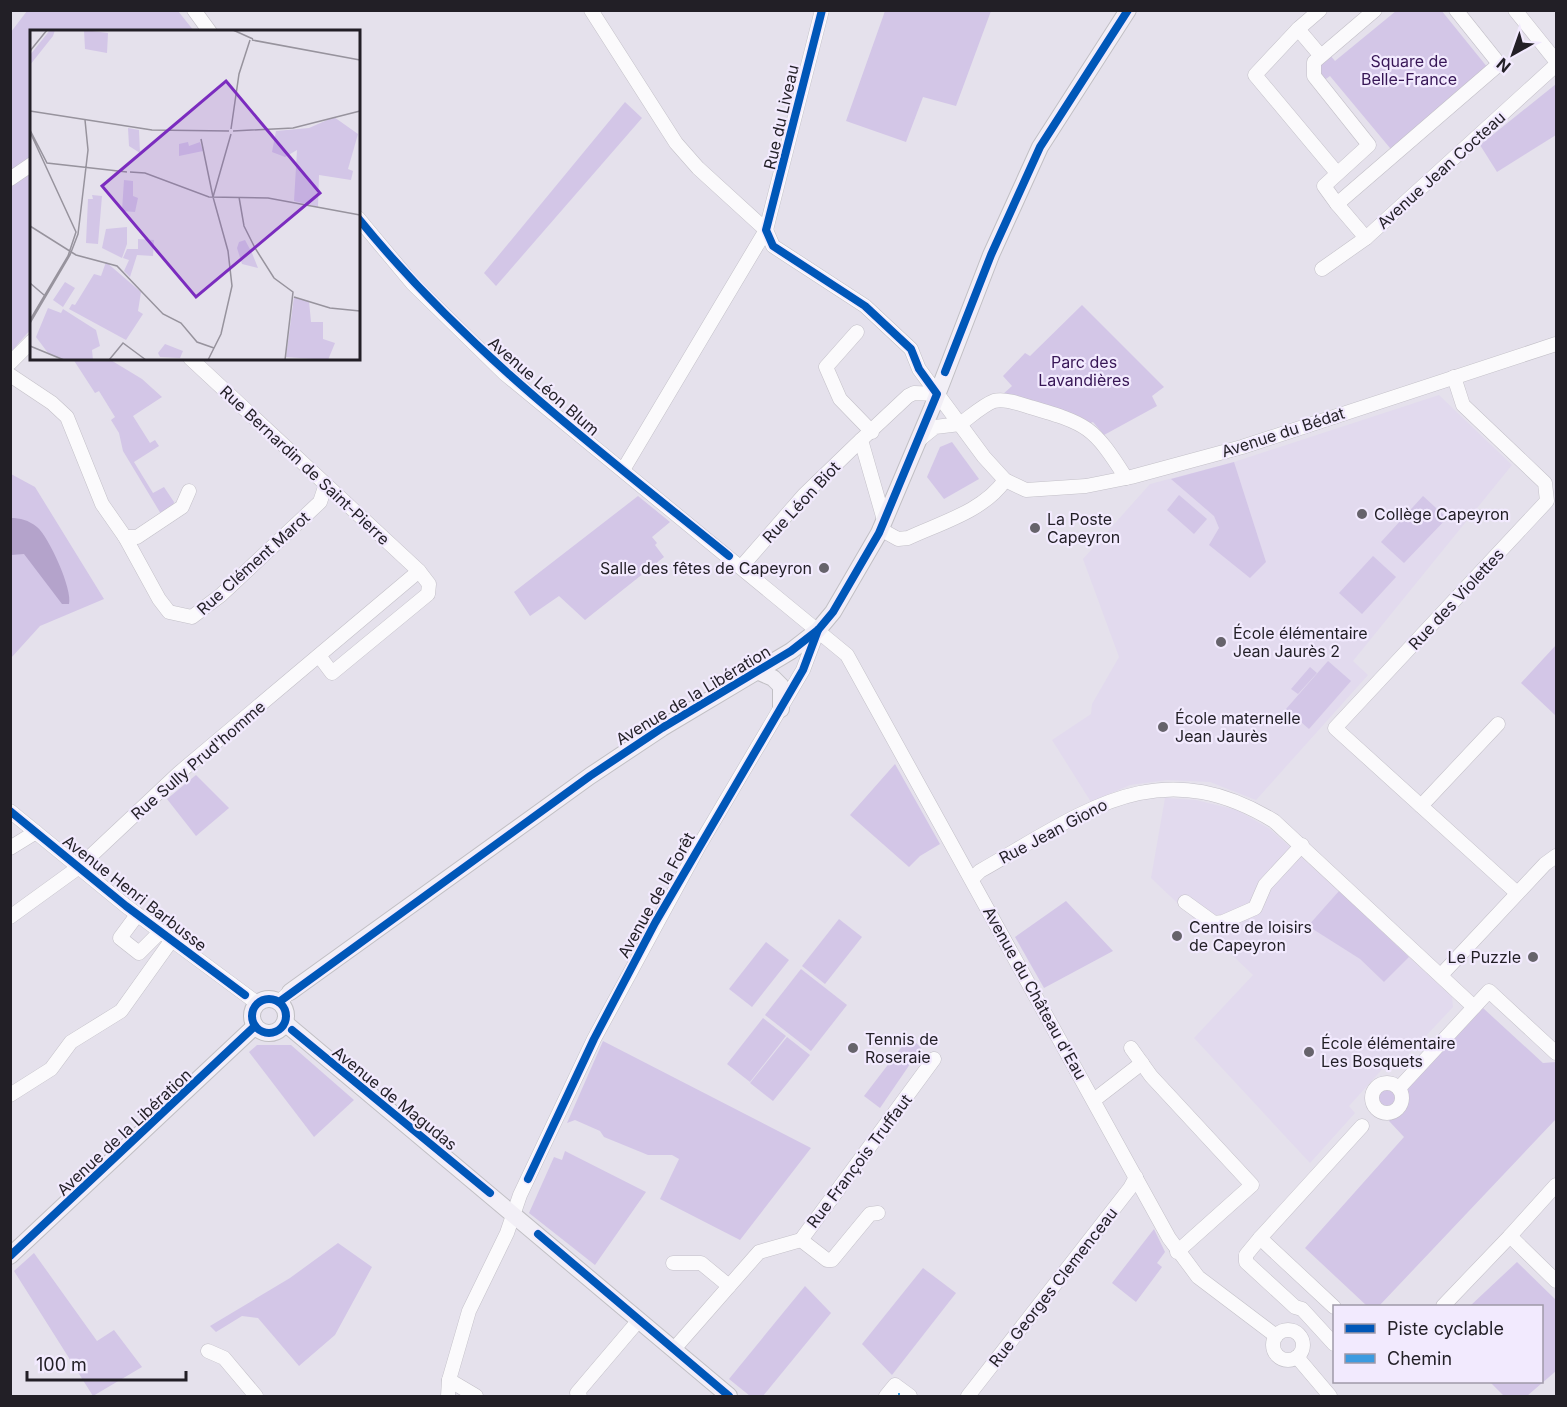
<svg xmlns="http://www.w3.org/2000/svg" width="1567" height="1407" viewBox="0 0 1567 1407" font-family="Inter,sans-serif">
<rect width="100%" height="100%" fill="#e5e1ec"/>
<!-- built -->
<g fill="#e2daee">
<polygon points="1439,395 1512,465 1353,661 1368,675 1256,800 1210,782 1167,780 1130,785 1091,802 1052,740 1091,714 1092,704 1119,657 1083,559 1150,484 1234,462"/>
<polygon points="1165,798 1196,800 1237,810 1270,829 1339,891 1309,926 1360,959 1384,982 1409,957 1452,997 1453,1007 1394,1070 1386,1065 1349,1106 1355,1113 1310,1163 1194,1038 1253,975 1151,878"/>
</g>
<!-- green -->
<g fill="#d3c6e7">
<polygon points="1441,10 1492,73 1395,154 1330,76 1323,81 1319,75 1321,63 1330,55 1335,61 1396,11"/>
<polygon points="27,11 178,11 194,31 32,32 31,329 11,352 11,32"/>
<polygon points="885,11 991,11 956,106 923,97 906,142 846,121"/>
<polygon points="1556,84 1556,135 1497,172 1480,145"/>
<polygon points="625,102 642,118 496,286 484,273"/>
<polygon points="1082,305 1164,387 1152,396 1157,406 1104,435 1093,422 1088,424 1082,418 1002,395 1012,386 1003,376 1025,353 1030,356"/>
<polygon points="73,359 109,359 142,379 162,397 133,416 150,443 155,440 159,446 134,462 153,493 164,487 174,502 173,507 161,514 123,451 119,433 111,420 115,417 99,391 95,393"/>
<polygon points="952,442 979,479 944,499 927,477 940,447"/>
<polygon points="1234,462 1266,562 1250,578 1209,545 1219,528 1214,516 1171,479"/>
<polygon points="11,474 35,487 104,599 40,626 11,658"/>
<polygon points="1179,495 1207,519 1194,534 1167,510"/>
<polygon points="638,496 670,522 652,537 657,543 655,545 664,557 585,620 559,596 530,616 514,592"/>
<polygon points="1423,496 1447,518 1404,563 1381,542"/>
<polygon points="1373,556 1396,577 1362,614 1339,593"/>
<polygon points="1556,645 1556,716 1521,683"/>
<polygon points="1328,661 1351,681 1309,729 1286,709"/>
<polygon points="1310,667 1317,673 1298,694 1291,689"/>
<polygon points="895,764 940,844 920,856 909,867 850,815"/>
<polygon points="196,775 229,808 196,836 167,799"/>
<polygon points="1339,891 1409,957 1384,982 1360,959 1308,926"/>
<polygon points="1066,901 1113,951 1044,988 1015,937"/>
<polygon points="839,919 862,937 825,984 802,966"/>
<polygon points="766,942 789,960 752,1007 729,989"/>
<polygon points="801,969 847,1005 811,1051 765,1015"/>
<polygon points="1483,1008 1543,1063 1556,1062 1556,1119 1379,1306 1367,1306 1305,1248 1404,1137 1389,1121 1405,1102 1409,1085"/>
<polygon points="763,1018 786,1036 750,1082 727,1064"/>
<polygon points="910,1036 921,1048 880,1108 864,1096"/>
<polygon points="787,1037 810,1055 773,1101 750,1083"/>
<polygon points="603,1041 811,1148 740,1240 660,1199 679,1159 672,1155 648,1155 604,1137 600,1131 575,1120 567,1123"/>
<polygon points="257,1045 291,1045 354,1100 314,1137 249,1052"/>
<circle cx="1387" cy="1098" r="10"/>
<polygon points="565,1151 646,1192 595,1265 529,1213 554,1157 562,1160"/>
<polygon points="1154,1229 1165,1252 1157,1263 1162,1267 1136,1302 1112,1283"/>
<polygon points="338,1243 372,1267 335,1335 299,1366 258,1318 242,1316 216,1332 210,1326 290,1278"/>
<polygon points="34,1253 97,1341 114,1330 142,1367 93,1396 14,1271"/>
<polygon points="1517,1262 1556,1300 1556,1371 1527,1396 1504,1396 1490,1382 1542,1382 1542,1306 1470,1306"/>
<polygon points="923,1268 956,1293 892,1375 862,1344"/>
<polygon points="805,1286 831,1313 763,1396 750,1396 729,1379"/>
</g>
<!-- water -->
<path fill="#b4a3cb" d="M10,518C21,518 28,520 37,527C49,537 73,590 69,604H62L24,554L11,555Z"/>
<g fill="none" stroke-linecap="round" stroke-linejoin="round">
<defs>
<g id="minor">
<polyline points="194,10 210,32"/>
<polyline points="591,10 676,143 698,168 766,230 773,246 865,306 911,349 919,369 984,457 1005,480 1026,490 1086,486 1131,477 1242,447 1556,344"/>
<polyline points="1320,10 1298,29 1320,55"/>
<polyline points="1515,10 1556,61"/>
<polyline points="1298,29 1255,75 1337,173"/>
<polyline points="10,179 32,164"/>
<polyline points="1337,204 1324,186 1369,145 1314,76 1314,62 1375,10"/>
<polyline points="358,218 413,284 504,373 847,655 1169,1238 1198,1277 1276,1336"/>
<polyline points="1366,238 1337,204 1497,66 1496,60 1456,10"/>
<polyline points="1322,269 1366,238 1556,65"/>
<polyline points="857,332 826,367 840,399 872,432"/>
<polyline points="190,358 419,571"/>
<polyline points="10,363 32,341"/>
<polyline points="10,375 52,403 67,417 102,504 125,537 159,599 169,612 192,617 221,595 320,502 326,484"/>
<polyline points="1454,377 1463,405 1545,483 1547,501 1335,728 1517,893"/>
<path d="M960,424C970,417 983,405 994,401C1004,398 1021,404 1030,407C1088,424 1093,426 1126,478"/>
<polyline points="919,440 935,427 960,424"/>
<polyline points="623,470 766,230 822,10"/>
<polyline points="884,520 861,440 908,396 914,393 937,394"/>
<path d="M880,529L898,539L908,538C940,523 984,511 1005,480"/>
<polyline points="125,537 137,537 182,507 189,491"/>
<polyline points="742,566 804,495 861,440"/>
<polyline points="1421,806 1498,724"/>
<polyline points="10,811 126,906 257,1003"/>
<polyline points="10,848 36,832"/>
<path d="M972,879L980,871C1083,813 1157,750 1274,821L1474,1007"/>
<polyline points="1185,902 1214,923 1223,922 1255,908 1265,885 1302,845"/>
<polyline points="137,915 120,938 139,953 160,932"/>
<polyline points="10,917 79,867 179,773 419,571 429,584 428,594 332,673 320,657"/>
<polyline points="1442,974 1545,864 1556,856"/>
<polyline points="279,1002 290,992"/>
<polyline points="1131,1048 1151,1076 1252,1185 1177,1252"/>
<circle cx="1387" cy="1098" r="15"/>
<polyline points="1399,1088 1489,991 1556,1053"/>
<polyline points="10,1095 51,1069 71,1042 121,1011 171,941"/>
<polyline points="1094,1100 1142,1063"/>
<polyline points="1556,1185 1510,1236 1556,1281"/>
<polyline points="1260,1238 1246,1255 1246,1262 1295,1307 1302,1309 1334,1344"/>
<polyline points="801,1240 827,1260 832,1260 870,1214 878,1213"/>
<polyline points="673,1263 701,1263 729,1286"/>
<polyline points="1443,1306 1510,1236"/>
<polyline points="1334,1307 1260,1238 1362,1126"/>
<circle cx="1288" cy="1345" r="15"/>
<polyline points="674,1349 759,1252 801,1240 934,1059"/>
<polyline points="208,1351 224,1358 256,1396"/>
<polyline points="1297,1357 1330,1396"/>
<polyline points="449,1380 476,1396"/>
<polyline points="448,1396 449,1380 469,1311 507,1233 520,1195 594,1039 699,846 803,670 818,630"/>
<polyline points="580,1396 577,1393 639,1320"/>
<polyline points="886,1396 895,1385 910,1396"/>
<polyline points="968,1396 1130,1188 1136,1177"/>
</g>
<g id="major">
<polyline points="757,671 773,678 781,686 781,709"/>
<polyline points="290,992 590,776 662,728 791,651 818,630 833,612 879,533 932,408 991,255 1040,147 1128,10"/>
<circle cx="269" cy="1016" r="17"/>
<polyline points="285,1023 729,1396"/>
<polyline points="10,1256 255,1026"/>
</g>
</defs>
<!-- minor casing -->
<use href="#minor" stroke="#c3c0c8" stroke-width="15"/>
<!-- major casing -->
<use href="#major" stroke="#c1bfc4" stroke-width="18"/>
<!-- minor -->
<use href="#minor" stroke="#fbfafc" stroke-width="14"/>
<!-- major -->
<use href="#major" stroke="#f2eff6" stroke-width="16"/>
<!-- quiet -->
<polyline stroke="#3c9be0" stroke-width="6" stroke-dasharray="12 6" stroke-linecap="butt" points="898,1396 900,1396"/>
<defs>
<g id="cycleway">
<path d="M358,218C466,351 597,449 729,556"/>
<polyline points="945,372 991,255 1040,147 1128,10"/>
<polyline points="10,811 126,906 245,995"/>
<circle cx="269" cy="1016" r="17"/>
<polyline points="279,1002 590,776 662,728 791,651 818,630 833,612 879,533 937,394 919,369 911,349 865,306 773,246 766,230 822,10"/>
<polyline points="292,1030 490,1193"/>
<polyline points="528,1179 594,1039 655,923 803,670 818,630"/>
<polyline points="538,1234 729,1396"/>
<polyline points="10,1256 255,1026"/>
</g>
</defs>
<!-- cycleway casing -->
<use href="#cycleway" stroke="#f2eafe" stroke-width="11"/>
<!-- cycleway -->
<use href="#cycleway" stroke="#0057b8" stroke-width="8"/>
</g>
<!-- markers -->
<g fill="#66636b" stroke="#f2eafe" stroke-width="2">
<circle cx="1362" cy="514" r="6"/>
<circle cx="1035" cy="528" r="6"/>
<circle cx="824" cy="568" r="6"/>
<circle cx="1221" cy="642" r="6"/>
<circle cx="1163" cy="727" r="6"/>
<circle cx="1177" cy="936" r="6"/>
<circle cx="1533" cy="957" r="6"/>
<circle cx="853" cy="1048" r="6"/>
<circle cx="1309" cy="1052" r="6"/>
</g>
<g text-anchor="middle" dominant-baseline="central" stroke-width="4.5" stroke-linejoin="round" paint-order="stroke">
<!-- park labels -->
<g font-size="16" fill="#371656" stroke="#f2eafe">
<text x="1409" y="61">Square de<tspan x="1409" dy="18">Belle-France</tspan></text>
<text x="1084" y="362">Parc des<tspan x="1084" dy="18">Lavandières</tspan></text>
</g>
<!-- street labels -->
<g font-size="16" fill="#221f26" stroke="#f2eafe">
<text transform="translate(781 117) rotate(-77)">Rue du Liveau</text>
<text transform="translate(1441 170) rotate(-42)">Avenue Jean Cocteau</text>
<text transform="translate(544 386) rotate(41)">Avenue Léon Blum</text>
<text transform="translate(1283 432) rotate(-18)">Avenue du Bédat</text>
<text transform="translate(305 465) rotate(43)">Rue Bernardin de Saint-Pierre</text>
<text transform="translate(801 502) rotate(-47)">Rue Léon Biot</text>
<text transform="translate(253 563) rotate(-42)">Rue Clément Marot</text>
<text transform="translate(1456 599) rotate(-47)">Rue des Violettes</text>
<text transform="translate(693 695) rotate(-31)">Avenue de la Libération</text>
<text transform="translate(198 760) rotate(-41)">Rue Sully Prud'homme</text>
<text transform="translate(1053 831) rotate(-28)">Rue Jean Giono</text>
<text transform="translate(135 893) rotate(38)">Avenue Henri Barbusse</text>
<text transform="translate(656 895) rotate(-61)">Avenue de la Forêt</text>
<text transform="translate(1035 993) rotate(61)">Avenue du Château d'Eau</text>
<text transform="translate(395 1098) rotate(39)">Avenue de Magudas</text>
<text transform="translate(124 1132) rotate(-43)">Avenue de la Libération</text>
<text transform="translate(859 1161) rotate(-53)">Rue François Truffaut</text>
<text transform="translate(1053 1287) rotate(-52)">Rue Georges Clemenceau</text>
</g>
<!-- poi labels -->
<g font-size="16" fill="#221f26" stroke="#f2eafe" text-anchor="start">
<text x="1374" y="514">Collège Capeyron</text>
<text x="1047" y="519">La Poste<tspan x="1047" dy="18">Capeyron</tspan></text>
<text x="812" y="568" text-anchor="end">Salle des fêtes de Capeyron</text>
<text x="1233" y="633">École élémentaire<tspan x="1233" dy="18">Jean Jaurès 2</tspan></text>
<text x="1175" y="718">École maternelle<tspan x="1175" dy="18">Jean Jaurès</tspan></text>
<text x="1189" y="927">Centre de loisirs<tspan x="1189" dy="18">de Capeyron</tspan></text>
<text x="1521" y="957" text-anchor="end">Le Puzzle</text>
<text x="865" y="1039">Tennis de<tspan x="865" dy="18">Roseraie</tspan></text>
<text x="1321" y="1043">École élémentaire<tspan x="1321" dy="18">Les Bosquets</tspan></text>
</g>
</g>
<!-- overview -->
<g transform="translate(30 30)">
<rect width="330" height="330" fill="#e5e1ec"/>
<path d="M20,0H25L23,6L0,35V25ZM54,0L78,3L77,23L55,19ZM304,87L328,104L318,139L323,141L321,150L289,145L288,177L264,171L267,120L255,127L242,122L246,101L279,98ZM98,98L109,100L110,123L99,116ZM158,112L159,116L170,112L173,121L149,126V114ZM94,150L103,151V166L108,168L105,182L92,181ZM62,165L72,166L68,214L56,213L58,169H63ZM97,197V214L92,228L72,218L76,199ZM108,209L124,210L123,226L107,225L100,247L94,241L99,230L93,228L97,219H108ZM215,210L222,223L228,238L212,234L207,218L209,212ZM76,232L111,262L108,281L113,284L96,310L39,279L42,274L45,275L64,244L71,246ZM35,252L45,258L33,277L23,270ZM264,267L279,271L281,292H293V309L305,313L298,330L256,327ZM18,278L31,283L33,279L66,300L70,316L62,320L63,330H32L18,323L6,307ZM135,314L153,321L150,328L130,327L128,323Z" fill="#d3c6e7"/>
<path fill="none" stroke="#97939d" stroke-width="1.5" d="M203,0L223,9M222,10L330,30M0,21L17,0M0,81L122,100L199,101M201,99L209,44L220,10M0,100L17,133L97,142M203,101L263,98L330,81M0,102L46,202L38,226L0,290M171,109L183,167M100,142L115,143L179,167L238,168L330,185M209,167L214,196L225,218L244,248L263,262L255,330M0,196L46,225L87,236L133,284L151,293L167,312L184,318M0,253L14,265M264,267L300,278L330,281M0,293L40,225L48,204L58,120L55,90M0,316L34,330M79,330L93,313L116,330M178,330L191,304L202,256L198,221L183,167L201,104"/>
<path fill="#7b2cbf" fill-opacity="0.15" stroke="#7b2cbf" stroke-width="3" d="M196,51L290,163L166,267L72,156Z"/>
<rect width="330" height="330" fill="none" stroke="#221f26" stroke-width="3"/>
</g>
<!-- border -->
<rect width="1567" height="1407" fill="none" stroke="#221f26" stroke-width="24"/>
<!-- legend -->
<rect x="1333" y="1305" width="210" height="78" fill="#f2eafe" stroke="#9f99a8" stroke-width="1.5"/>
<rect x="1345" y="1324" width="30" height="9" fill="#0057b8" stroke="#9f99a8" stroke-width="1.5"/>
<text x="1387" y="1335" font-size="18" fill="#221f26">Piste cyclable</text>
<rect x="1345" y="1354" width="30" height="9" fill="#3c9be0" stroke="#9f99a8" stroke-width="1.5"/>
<text x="1387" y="1365" font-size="18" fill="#221f26">Chemin</text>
<!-- north arrow -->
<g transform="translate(1513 54) rotate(220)" stroke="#f2eafe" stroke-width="4.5" paint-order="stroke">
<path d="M0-4.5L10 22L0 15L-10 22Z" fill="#221f26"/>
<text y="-9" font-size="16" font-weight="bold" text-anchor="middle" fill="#221f26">N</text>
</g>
<!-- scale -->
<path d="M27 1371v9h159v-9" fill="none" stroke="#221f26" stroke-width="3"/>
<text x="36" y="1371" font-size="18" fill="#221f26" stroke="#f2eafe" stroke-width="4.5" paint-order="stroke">100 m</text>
</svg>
